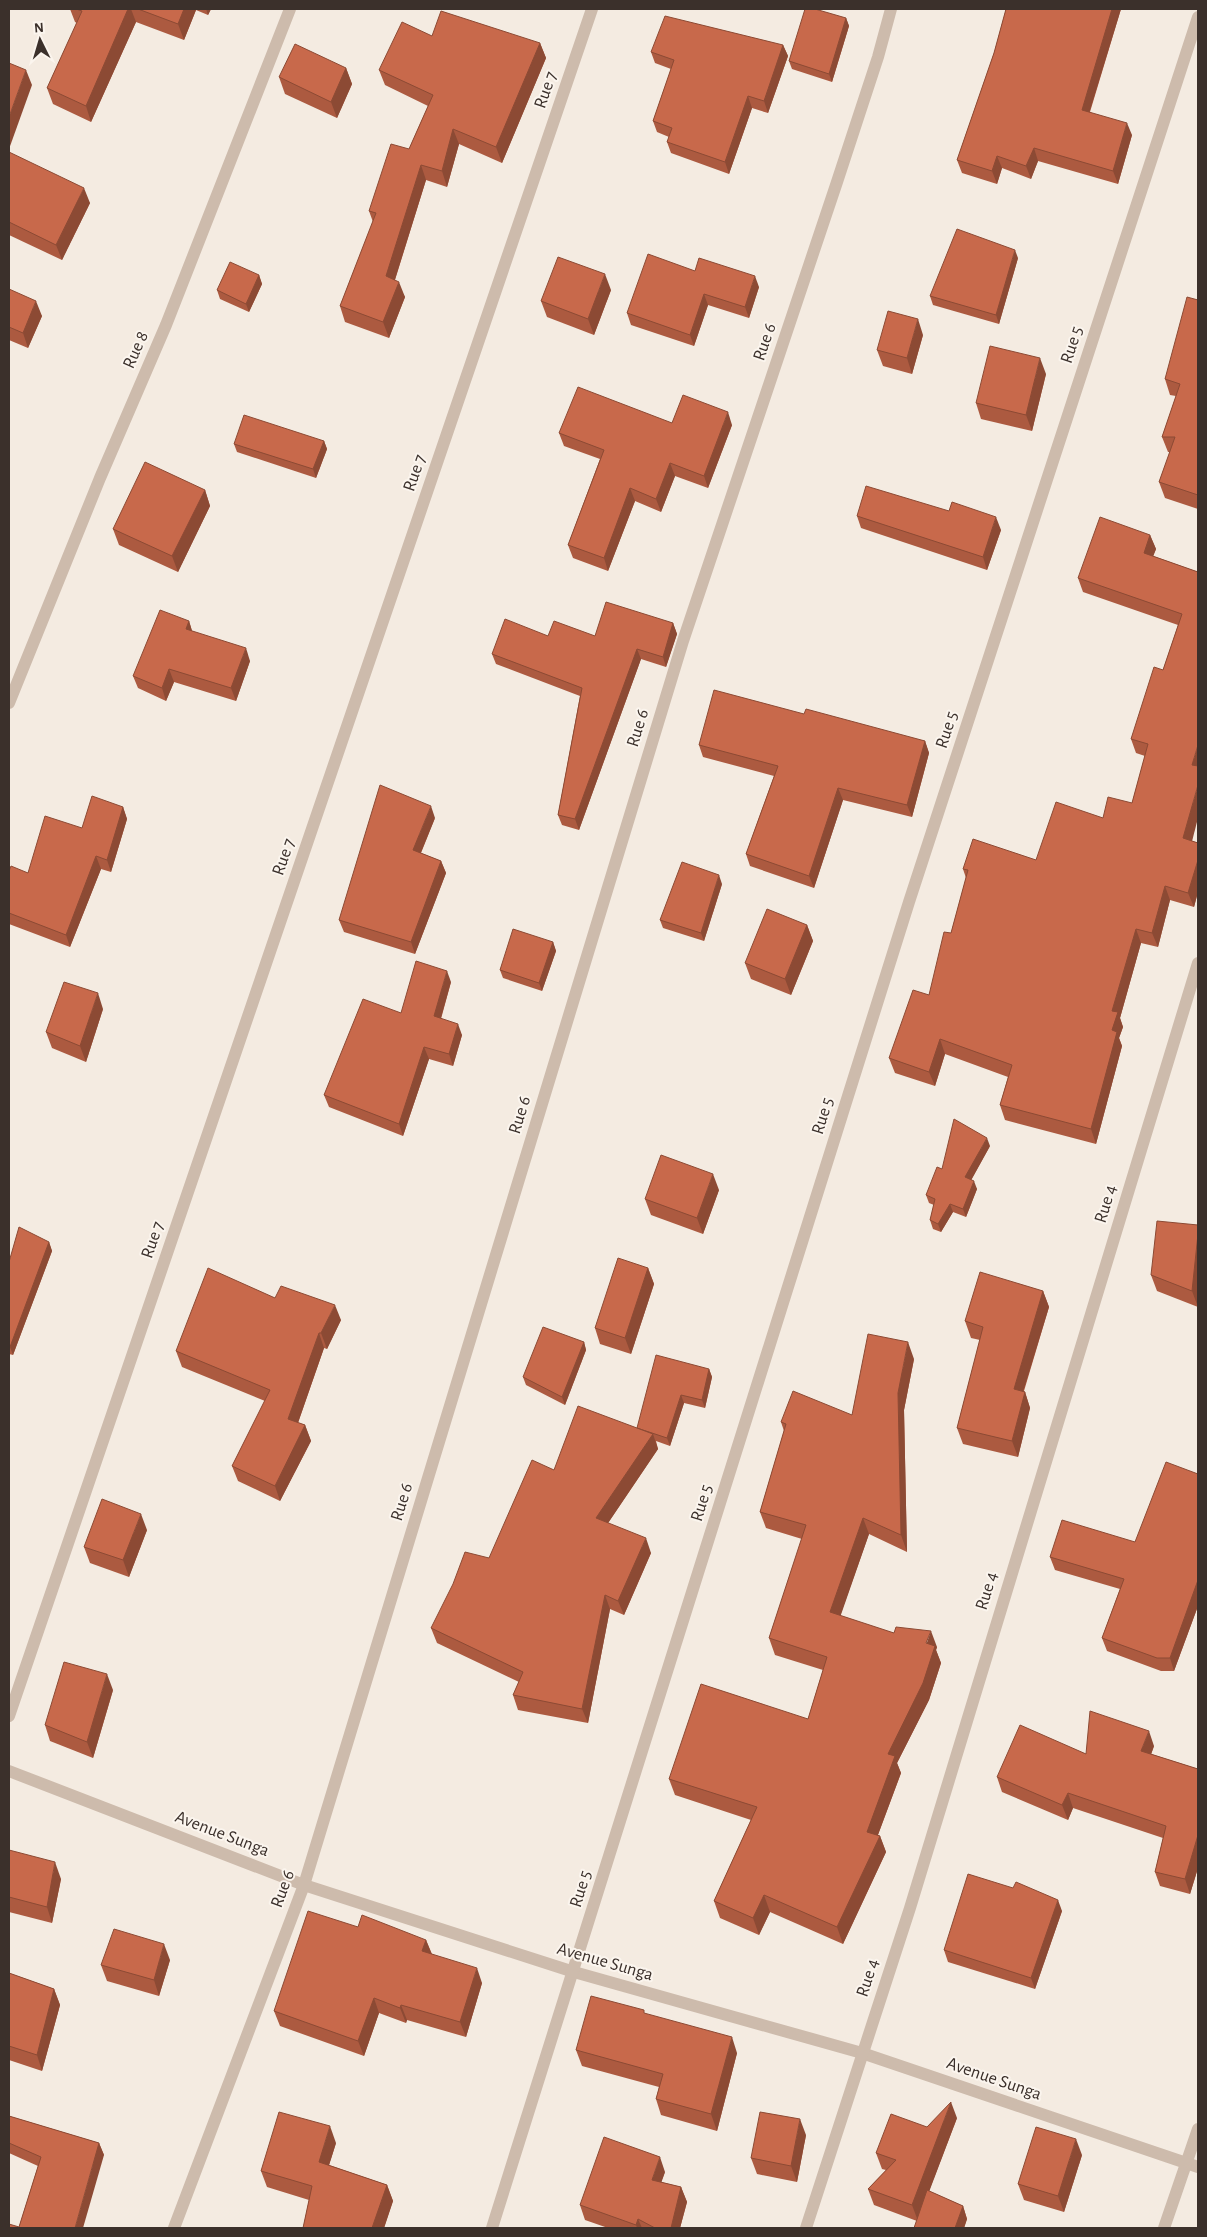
<svg xmlns="http://www.w3.org/2000/svg" width="1207" height="2237" viewBox="0 0 1207 2237" font-family="'Alegreya Sans',sans-serif">
<rect width="100%" height="100%" fill="#f4ebe1"/>
<g fill="none" stroke-linecap="round" stroke-linejoin="round">
<!-- minor -->
<g stroke="#cdbbac" stroke-width="12">
<polyline points="9,703 100,478 166,325 290,9"/>
<polyline points="9,1716 592,9"/>
<polyline points="9,1771 304,1885 574,1972 862,2053 1198,2167"/>
<polyline points="174,2228 304,1885 683,641 837,182 878,57 891,9"/>
<polyline points="492,2228 909,902 1198,17"/>
<polyline points="806,2228 910,1908 1198,963"/>
<polyline points="1164,2228 1198,2129"/>
</g>
</g>
<!-- wall -->
<g fill="#ac5a40">
<polygon points="70,9 211,9 208,15 196,10 184,40 136,22 91,122 53,104 47,88 77,23 75,22"/>
<polygon points="1006,9 1121,9 1090,112 1132,135 1118,184 1038,161 1031,179 1002,168 997,184 962,173 957,160 994,53"/>
<polygon points="846,18 849,26 832,82 792,69 789,61"/>
<polygon points="432,36 540,43 546,58 502,163 459,144 447,187 426,180 395,280 405,297 389,338 345,322 340,306 373,222 369,211 409,149 428,106 385,85 379,70"/>
<polygon points="783,45 788,56 768,113 752,108 729,174 671,153 667,142 669,137 657,132 653,121 671,69 655,63 651,52"/>
<polygon points="346,68 352,84 337,118 285,94 279,77"/>
<polygon points="9,152 90,203 62,260 9,235"/>
<polygon points="1018,258 999,324 933,305 930,296"/>
<polygon points="695,271 759,287 749,318 708,305 694,346 631,325 627,313"/>
<polygon points="259,275 262,284 249,312 220,299 217,290"/>
<polygon points="9,289 42,316 28,348 9,340"/>
<polygon points="611,290 594,335 547,317 541,301"/>
<polygon points="1198,300 1198,509 1165,498 1159,482 1170,452 1168,452 1162,437 1176,396 1170,395 1165,379"/>
<polygon points="923,335 912,374 883,366 877,350"/>
<polygon points="1046,374 1032,431 981,419 976,403"/>
<polygon points="672,423 732,425 708,488 675,476 661,512 635,501 608,571 573,558 568,545 600,459 564,446 559,433"/>
<polygon points="324,441 327,449 316,478 237,452 234,444"/>
<polygon points="205,490 210,506 178,572 119,545 113,529"/>
<polygon points="949,511 1001,530 987,570 861,528 857,516"/>
<polygon points="1150,535 1156,549 1153,556 1198,572 1192,841 1198,843 1198,892 1194,907 1170,900 1158,947 1141,943 1120,1018 1123,1027 1119,1038 1122,1046 1096,1144 1005,1120 1000,1105 1008,1077 945,1054 935,1086 895,1073 889,1058 929,995 951,933 966,878 963,869 1036,860 1103,818 1132,803 1145,756 1136,753 1131,739 1163,670 1178,625 1083,592 1078,578"/>
<polygon points="189,621 192,631 250,661 236,701 174,682 166,701 138,688 133,676"/>
<polygon points="673,623 677,634 666,667 641,659 579,830 562,825 558,815 580,696 496,664 492,654 548,636 595,636"/>
<polygon points="804,714 925,741 929,753 912,817 843,800 814,888 750,866 746,854 774,776 703,757 699,745"/>
<polygon points="123,807 127,819 111,872 101,869 70,947 9,924 9,871 28,873 82,828"/>
<polygon points="435,818 421,853 441,861 446,873 415,954 344,932 339,920"/>
<polygon points="722,884 704,941 663,928 660,920"/>
<polygon points="807,925 813,941 791,995 751,979 745,963"/>
<polygon points="553,942 556,951 542,991 503,978 500,970"/>
<polygon points="451,982 441,1019 462,1035 453,1066 429,1059 403,1136 329,1107 324,1095 401,1013"/>
<polygon points="103,1009 86,1062 52,1048 46,1032"/>
<polygon points="990,1146 971,1180 977,1189 966,1217 953,1212 941,1232 933,1229 930,1220 934,1205 929,1203 926,1195 942,1169"/>
<polygon points="719,1190 703,1234 651,1215 645,1199"/>
<polygon points="1198,1225 1198,1307 1157,1291 1151,1275"/>
<polygon points="49,1242 52,1251 13,1355 9,1354 9,1262"/>
<polygon points="648,1268 654,1284 631,1354 600,1344 595,1328"/>
<polygon points="1043,1291 1049,1307 1024,1391 1025,1392 1030,1408 1018,1457 963,1444 957,1428 980,1340 971,1338 965,1321"/>
<polygon points="275,1298 341,1320 327,1349 324,1348 298,1423 305,1425 311,1441 280,1501 238,1481 232,1466 265,1401 182,1367 176,1351"/>
<polygon points="584,1342 586,1350 565,1405 526,1385 523,1377"/>
<polygon points="914,1359 904,1410 907,1552 869,1534 840,1616 937,1647 936,1650 941,1663 929,1700 897,1763 901,1773 878,1835 880,1836 886,1852 843,1944 770,1912 759,1935 720,1918 714,1901 751,1820 675,1795 669,1779 808,1719 823,1670 775,1655 769,1638 802,1539 766,1528 760,1512 784,1431 781,1422 852,1415"/>
<polygon points="709,1369 712,1377 705,1408 684,1403 670,1446 656,1441 658,1449 608,1523 651,1553 624,1615 610,1609 588,1723 518,1710 513,1695 519,1682 437,1643 431,1628 489,1558 554,1470 637,1428"/>
<polygon points="1198,1474 1198,1606 1174,1671 1161,1671 1107,1651 1102,1638 1120,1589 1055,1570 1050,1557 1135,1542"/>
<polygon points="147,1530 129,1577 90,1563 84,1547"/>
<polygon points="113,1690 93,1758 50,1741 45,1725"/>
<polygon points="1154,1746 1151,1754 1198,1769 1198,1868 1190,1894 1160,1886 1155,1872 1163,1838 1073,1808 1068,1820 1002,1792 997,1777 1086,1754"/>
<polygon points="9,1850 61,1879 52,1923 9,1912"/>
<polygon points="1013,1888 1062,1911 1035,1989 948,1962 944,1950"/>
<polygon points="358,1927 426,1940 432,1954 482,1983 466,2037 407,2020 406,2023 379,2013 364,2056 280,2026 274,2011"/>
<polygon points="170,1960 159,1996 107,1981 101,1965"/>
<polygon points="9,1973 54,1989 60,2005 42,2071 9,2060"/>
<polygon points="576,2050 737,2053 717,2131 661,2115 656,2099 659,2087 582,2066"/>
<polygon points="9,2116 99,2143 104,2155 19,2227 38,2166 9,2153"/>
<polygon points="957,2118 929,2191 963,2206 967,2219 964,2228 914,2228 917,2221 874,2205 868,2189 886,2170 882,2169 876,2153 927,2127"/>
<polygon points="806,2135 797,2182 757,2174 751,2158"/>
<polygon points="336,2143 329,2165 387,2185 393,2201 384,2228 303,2228 309,2200 267,2187 261,2171"/>
<polygon points="1082,2155 1064,2212 1024,2200 1018,2184"/>
<polygon points="665,2172 661,2182 681,2187 687,2202 680,2228 608,2228 585,2220 580,2205"/>
</g>
<!-- shaded-wall -->
<g fill="#8c4a34">
<polygon points="128,9 131,9 136,22 91,122 86,106"/>
<polygon points="184,9 196,9 196,10 184,40 178,24"/>
<polygon points="206,9 211,9 208,15"/>
<polygon points="1112,9 1121,9 1086,123 1082,110"/>
<polygon points="846,18 849,26 832,82 829,74"/>
<polygon points="540,43 546,58 502,163 496,147"/>
<polygon points="783,45 788,56 768,113 764,101"/>
<polygon points="346,68 352,84 337,118 331,102"/>
<polygon points="26,70 32,85 9,149 9,117"/>
<polygon points="748,96 752,108 729,174 725,162"/>
<polygon points="1127,123 1132,135 1118,184 1113,171"/>
<polygon points="453,129 459,144 447,187 442,171"/>
<polygon points="1034,148 1038,161 1031,179 1026,166"/>
<polygon points="997,156 1002,168 997,184 992,171"/>
<polygon points="421,165 426,180 391,292 386,276"/>
<polygon points="84,188 90,203 62,260 56,245"/>
<polygon points="1015,250 1018,258 999,324 996,315"/>
<polygon points="605,274 611,290 594,335 588,319"/>
<polygon points="259,275 262,284 249,312 246,304"/>
<polygon points="755,276 759,287 749,318 745,307"/>
<polygon points="399,282 405,297 389,338 383,322"/>
<polygon points="704,294 708,305 694,346 690,335"/>
<polygon points="36,301 42,316 28,348 23,333"/>
<polygon points="918,319 923,335 912,374 907,358"/>
<polygon points="1040,358 1046,374 1032,431 1026,415"/>
<polygon points="728,412 732,425 708,488 704,476"/>
<polygon points="324,441 327,449 316,478 313,469"/>
<polygon points="670,463 675,476 661,512 656,499"/>
<polygon points="630,488 635,501 608,571 604,558"/>
<polygon points="205,490 210,506 178,572 172,556"/>
<polygon points="996,517 1001,530 987,570 983,557"/>
<polygon points="1150,535 1156,549 1149,567 1144,553"/>
<polygon points="189,621 193,634 186,629"/>
<polygon points="673,623 677,634 666,667 663,657"/>
<polygon points="246,648 250,661 236,701 231,688"/>
<polygon points="637,649 641,659 579,830 575,819"/>
<polygon points="169,669 174,682 166,701 162,688"/>
<polygon points="925,741 929,753 912,817 907,805"/>
<polygon points="1198,745 1198,777 1192,765"/>
<polygon points="1198,785 1198,818 1189,853 1183,838"/>
<polygon points="838,788 843,800 814,888 809,876"/>
<polygon points="431,806 435,818 417,862 413,850"/>
<polygon points="123,807 127,819 111,872 107,860"/>
<polygon points="96,856 101,869 70,947 66,935"/>
<polygon points="1198,860 1198,892 1194,907 1188,893"/>
<polygon points="441,861 446,873 415,954 411,942"/>
<polygon points="719,875 722,884 704,941 701,933"/>
<polygon points="1165,886 1170,900 1158,947 1152,933"/>
<polygon points="807,925 813,941 791,995 785,979"/>
<polygon points="1136,929 1141,943 1120,1018 1123,1027 1119,1038 1122,1046 1096,1144 1091,1129 1112,1030 1112,1011"/>
<polygon points="553,942 556,951 542,991 539,983"/>
<polygon points="447,971 451,982 438,1028 434,1016"/>
<polygon points="98,993 103,1009 86,1062 80,1046"/>
<polygon points="458,1024 462,1035 453,1066 449,1054"/>
<polygon points="940,1039 945,1054 935,1086 929,1072"/>
<polygon points="424,1047 429,1059 403,1136 399,1124"/>
<polygon points="987,1138 990,1146 968,1186 965,1177"/>
<polygon points="713,1174 719,1190 703,1234 697,1218"/>
<polygon points="974,1181 977,1189 966,1217 963,1209"/>
<polygon points="950,1204 953,1212 941,1232 938,1224"/>
<polygon points="1198,1234 1198,1307 1192,1291"/>
<polygon points="49,1242 52,1251 13,1355 10,1347"/>
<polygon points="648,1268 654,1284 631,1354 625,1338"/>
<polygon points="1043,1291 1049,1307 1019,1405 1014,1389"/>
<polygon points="335,1305 341,1320 327,1349 321,1333"/>
<polygon points="319,1333 324,1348 294,1434 288,1419"/>
<polygon points="584,1342 586,1350 565,1405 562,1397"/>
<polygon points="908,1342 914,1359 904,1410 907,1552 901,1535 898,1393"/>
<polygon points="709,1369 712,1377 705,1408 702,1400"/>
<polygon points="1025,1392 1030,1408 1018,1457 1012,1441"/>
<polygon points="681,1395 684,1403 670,1446 667,1438"/>
<polygon points="305,1425 311,1441 280,1501 275,1486"/>
<polygon points="653,1434 658,1449 602,1532 596,1518"/>
<polygon points="141,1514 147,1530 129,1577 123,1560"/>
<polygon points="863,1518 869,1534 836,1629 830,1612"/>
<polygon points="646,1538 651,1553 624,1615 618,1601"/>
<polygon points="1198,1580 1198,1606 1174,1671 1170,1658"/>
<polygon points="605,1595 610,1609 588,1723 582,1709"/>
<polygon points="931,1631 937,1647 936,1650 941,1663 929,1700 897,1763 901,1773 873,1848 867,1832 888,1754"/>
<polygon points="107,1674 113,1690 93,1758 87,1742"/>
<polygon points="1149,1731 1154,1746 1147,1766 1141,1751"/>
<polygon points="1068,1793 1073,1808 1068,1820 1062,1805"/>
<polygon points="1198,1835 1198,1868 1190,1894 1185,1879"/>
<polygon points="880,1836 886,1852 843,1944 837,1927"/>
<polygon points="55,1862 61,1879 52,1923 47,1907"/>
<polygon points="764,1895 770,1912 759,1935 753,1918"/>
<polygon points="1058,1900 1062,1911 1035,1989 1031,1978"/>
<polygon points="426,1940 432,1955 422,1951"/>
<polygon points="164,1944 170,1960 159,1996 154,1980"/>
<polygon points="477,1968 482,1983 466,2037 460,2022"/>
<polygon points="54,1989 60,2005 42,2071 37,2055"/>
<polygon points="374,1998 379,2013 364,2056 358,2041"/>
<polygon points="401,2005 407,2020 406,2023 400,2008"/>
<polygon points="732,2037 737,2053 717,2131 711,2114"/>
<polygon points="951,2102 957,2118 918,2221 912,2205"/>
<polygon points="800,2119 806,2135 797,2182 791,2166"/>
<polygon points="330,2126 336,2143 325,2178 319,2162"/>
<polygon points="1076,2139 1082,2155 1064,2212 1058,2196"/>
<polygon points="99,2143 104,2155 83,2228 75,2228"/>
<polygon points="660,2157 665,2172 657,2195 652,2180"/>
<polygon points="387,2185 393,2201 384,2228 372,2228"/>
<polygon points="681,2187 687,2202 680,2228 671,2228"/>
<polygon points="963,2206 967,2219 964,2228 955,2228"/>
<polygon points="638,2219 642,2228 637,2228 636,2225"/>
</g>
<!-- building -->
<g fill="#c8694b" stroke="#8c4a34">
<polygon points="76,9 128,9 86,106 47,88 82,11"/>
<polygon points="138,9 184,9 178,24"/>
<polygon points="805,9 815,9 846,18 829,74 789,61"/>
<polygon points="1006,9 1112,9 1082,110 1127,123 1113,171 1034,148 1026,166 997,156 992,171 957,160 994,53"/>
<polygon points="441,11 540,43 496,147 453,129 442,171 421,165 386,276 399,282 383,322 340,306 376,213 369,211 391,144 409,149 433,95 379,70 402,22 432,36"/>
<polygon points="665,16 783,45 764,101 748,96 725,162 667,142 672,128 653,121 674,60 651,52"/>
<polygon points="295,44 346,68 331,102 279,77"/>
<polygon points="9,63 26,70 9,117"/>
<polygon points="9,152 84,188 56,245 9,222"/>
<polygon points="957,229 1015,250 996,315 930,296"/>
<polygon points="648,254 695,271 699,258 755,276 745,307 704,294 690,335 627,313"/>
<polygon points="558,257 605,274 588,319 541,301"/>
<polygon points="230,262 259,275 246,304 217,290"/>
<polygon points="9,289 36,301 23,333 9,327"/>
<polygon points="1187,297 1198,300 1198,495 1159,482 1175,437 1162,437 1180,384 1165,379"/>
<polygon points="888,311 918,319 907,358 877,350"/>
<polygon points="990,346 1040,358 1026,415 976,403"/>
<polygon points="578,387 672,423 683,395 728,412 704,476 670,463 656,499 630,488 604,558 568,545 604,450 559,433"/>
<polygon points="244,415 324,441 313,469 234,444"/>
<polygon points="145,462 205,490 172,556 113,529"/>
<polygon points="866,486 949,511 952,502 996,517 983,557 857,516"/>
<polygon points="1100,517 1150,535 1144,553 1198,572 1198,745 1192,765 1198,766 1198,785 1183,838 1198,843 1198,860 1188,893 1165,886 1152,933 1136,929 1112,1011 1118,1012 1112,1030 1117,1032 1091,1129 1000,1105 1012,1065 940,1039 929,1072 889,1058 913,990 929,995 944,932 951,933 968,870 963,869 973,839 1036,860 1056,802 1103,818 1108,797 1132,803 1148,744 1131,739 1154,667 1163,670 1182,614 1078,578"/>
<polygon points="606,602 673,623 663,657 637,649 575,819 558,815 582,688 492,654 505,619 548,636 554,621 595,636"/>
<polygon points="160,610 189,621 186,629 246,648 231,688 169,669 162,688 133,676"/>
<polygon points="714,690 804,714 806,709 925,741 907,805 838,788 809,876 746,854 778,766 699,745"/>
<polygon points="380,785 431,806 413,850 441,861 411,942 339,920"/>
<polygon points="92,796 123,807 107,860 96,856 66,935 9,913 9,871 11,866 28,873 45,816 82,828"/>
<polygon points="682,862 719,875 701,933 660,920"/>
<polygon points="767,909 807,925 785,979 745,963"/>
<polygon points="513,929 553,942 539,983 500,970"/>
<polygon points="416,961 447,971 434,1016 458,1024 449,1054 424,1047 399,1124 324,1095 363,999 401,1013"/>
<polygon points="64,982 98,993 80,1046 46,1032"/>
<polygon points="954,1119 987,1138 965,1177 974,1181 963,1209 950,1204 938,1224 930,1220 935,1199 926,1195 937,1167 942,1169"/>
<polygon points="661,1155 713,1174 697,1218 645,1199"/>
<polygon points="1157,1221 1198,1225 1198,1234 1192,1291 1151,1275"/>
<polygon points="19,1227 49,1242 10,1347 9,1346 9,1262"/>
<polygon points="618,1258 648,1268 625,1338 595,1328"/>
<polygon points="208,1268 275,1298 281,1286 335,1305 321,1333 319,1333 288,1419 305,1425 275,1486 232,1466 270,1390 176,1351"/>
<polygon points="980,1272 1043,1291 1014,1389 1025,1392 1012,1441 957,1428 983,1327 965,1321"/>
<polygon points="543,1327 584,1342 562,1397 523,1377"/>
<polygon points="868,1334 908,1342 898,1393 901,1535 863,1518 830,1612 894,1633 896,1627 931,1631 926,1643 935,1646 923,1683 888,1754 895,1756 867,1832 880,1836 837,1927 764,1895 753,1918 714,1901 757,1807 669,1779 701,1684 808,1719 827,1657 769,1638 806,1525 760,1512 786,1424 781,1422 793,1391 852,1415"/>
<polygon points="656,1355 709,1369 702,1400 681,1395 667,1438 637,1428"/>
<polygon points="578,1406 653,1434 596,1518 646,1538 618,1601 605,1595 582,1709 513,1695 523,1672 431,1628 453,1584 465,1552 489,1558 532,1460 554,1470"/>
<polygon points="1166,1462 1198,1474 1198,1580 1170,1658 1157,1658 1102,1638 1124,1579 1050,1557 1062,1520 1135,1542"/>
<polygon points="102,1499 141,1514 123,1560 84,1547"/>
<polygon points="64,1662 107,1674 87,1742 45,1725"/>
<polygon points="1090,1711 1149,1731 1141,1751 1198,1769 1198,1835 1185,1879 1155,1872 1166,1826 1068,1793 1062,1805 997,1777 1020,1725 1086,1754"/>
<polygon points="9,1850 55,1862 47,1907 9,1897"/>
<polygon points="968,1874 1013,1888 1016,1882 1058,1900 1031,1978 944,1950"/>
<polygon points="308,1911 358,1927 362,1915 426,1940 422,1951 477,1968 460,2022 401,2005 400,2008 374,1998 358,2041 274,2011"/>
<polygon points="114,1929 164,1944 154,1980 101,1965"/>
<polygon points="9,1973 54,1989 37,2055 9,2046"/>
<polygon points="591,1996 644,2010 644,2013 732,2037 711,2114 656,2099 663,2074 576,2050"/>
<polygon points="951,2102 912,2205 868,2189 896,2160 876,2153 891,2114 927,2127"/>
<polygon points="279,2112 330,2126 319,2162 387,2185 372,2228 303,2228 312,2186 261,2171"/>
<polygon points="760,2112 800,2119 791,2166 751,2158"/>
<polygon points="9,2116 99,2143 75,2228 9,2228 9,2224 19,2227 41,2157 9,2143"/>
<polygon points="1036,2127 1076,2139 1058,2196 1018,2184"/>
<polygon points="604,2137 660,2157 652,2180 681,2187 671,2228 655,2228 638,2219 636,2225 580,2205"/>
<polygon points="927,2190 963,2206 955,2228 914,2228"/>
</g>
<g text-anchor="middle" dominant-baseline="central" stroke-width="4" stroke-linejoin="round" paint-order="stroke">
<!-- street labels -->
<g font-size="18" fill="#3b302b" stroke="#fbf5ee">
<text transform="translate(546 90) rotate(-71)">Rue 7</text>
<text transform="translate(765 342) rotate(-71)">Rue 6</text>
<text transform="translate(1072 345) rotate(-72)">Rue 5</text>
<text transform="translate(136 350) rotate(-66)">Rue 8</text>
<text transform="translate(415 473) rotate(-71)">Rue 7</text>
<text transform="translate(638 728) rotate(-73)">Rue 6</text>
<text transform="translate(947 730) rotate(-72)">Rue 5</text>
<text transform="translate(284 857) rotate(-71)">Rue 7</text>
<text transform="translate(520 1115) rotate(-73)">Rue 6</text>
<text transform="translate(823 1116) rotate(-73)">Rue 5</text>
<text transform="translate(1106 1204) rotate(-73)">Rue 4</text>
<text transform="translate(153 1240) rotate(-71)">Rue 7</text>
<text transform="translate(402 1502) rotate(-73)">Rue 6</text>
<text transform="translate(702 1503) rotate(-73)">Rue 5</text>
<text transform="translate(987 1591) rotate(-73)">Rue 4</text>
<text transform="translate(222 1834) rotate(21)">Avenue Sunga</text>
<text transform="translate(283 1889) rotate(-70)">Rue 6</text>
<text transform="translate(581 1889) rotate(-73)">Rue 5</text>
<text transform="translate(605 1962) rotate(16)">Avenue Sunga</text>
<text transform="translate(868 1978) rotate(-72)">Rue 4</text>
<text transform="translate(994 2079) rotate(19)">Avenue Sunga</text>
</g>
</g>
<!-- border -->
<rect width="1207" height="2237" fill="none" stroke="#3b302b" stroke-width="20"/>
<!-- north arrow -->
<g transform="translate(40 40) rotate(355)" stroke="#fbf5ee" stroke-width="4" paint-order="stroke">
<path d="M0-4L9 19L0 12L-9 19Z" fill="#3b302b"/>
<text y="-8" font-size="14" font-weight="bold" text-anchor="middle" fill="#3b302b">N</text>
</g>
</svg>
